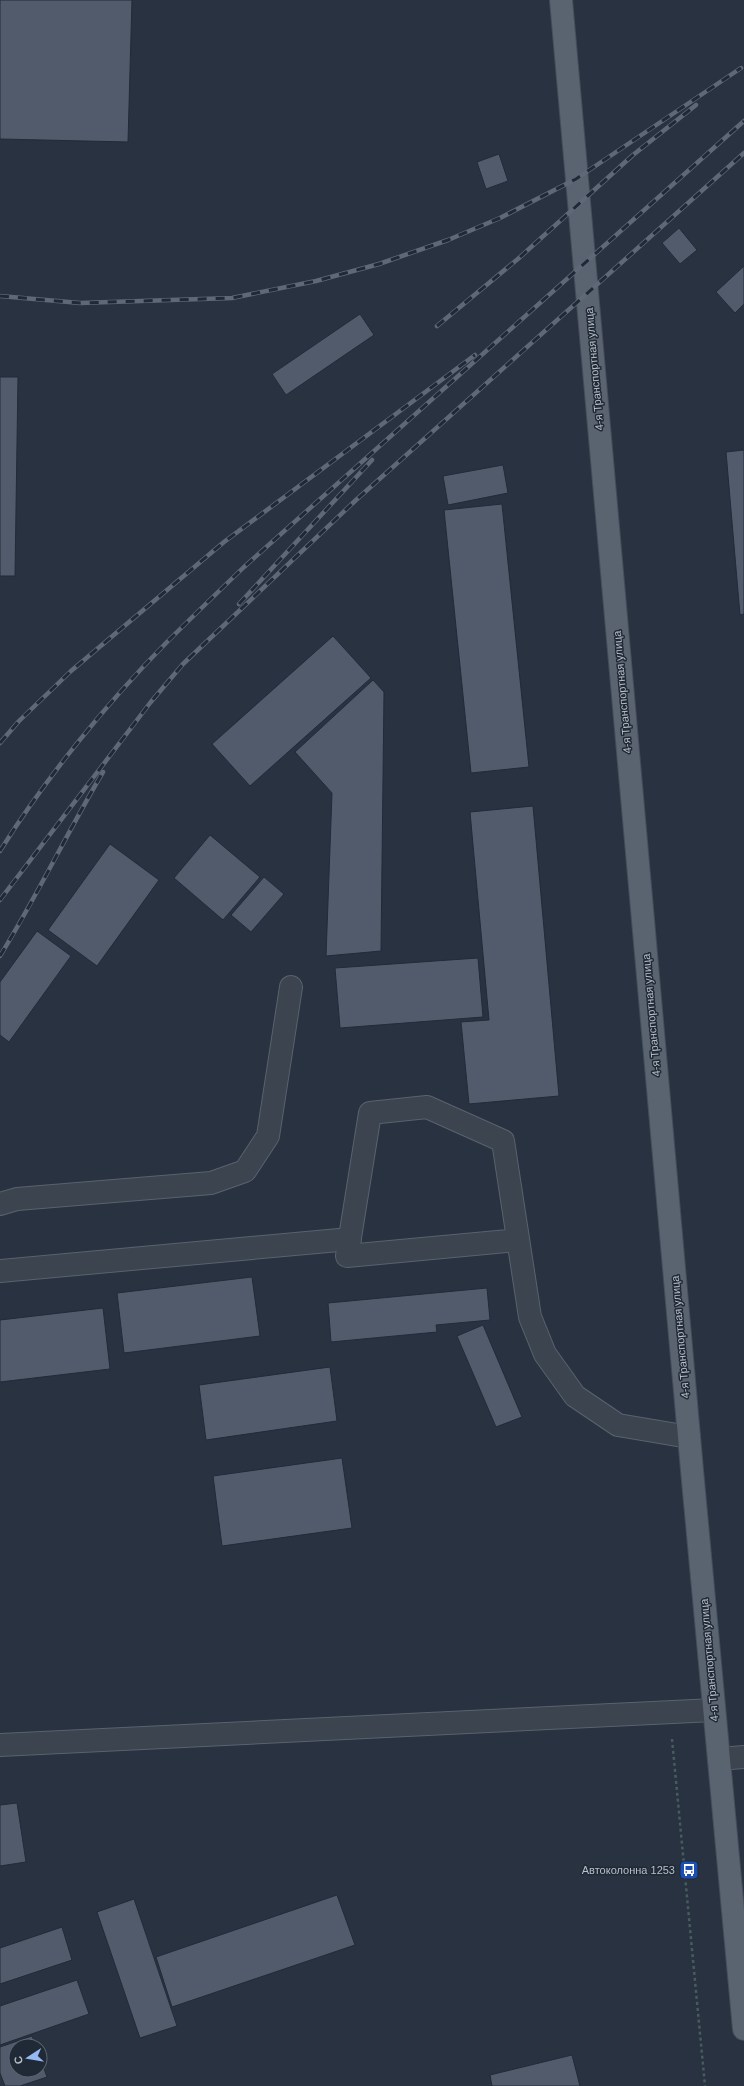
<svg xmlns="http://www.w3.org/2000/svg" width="744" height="2086" viewBox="0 0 744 2086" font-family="Arial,sans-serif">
<rect width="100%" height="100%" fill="#283240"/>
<!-- building -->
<g fill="#515b6b" stroke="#222b38">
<polygon points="0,0 132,0 128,142 0,139"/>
<polygon points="499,154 508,181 486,189 477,162"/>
<polygon points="679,228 697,250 680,264 662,243"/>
<polygon points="744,266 744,304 735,313 716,292"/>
<polygon points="360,314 374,335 286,395 272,374"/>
<polygon points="0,377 18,377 15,576 0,576"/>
<polygon points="744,450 744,614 740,615 726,452"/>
<polygon points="503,465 508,493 448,505 443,476"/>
<polygon points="502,504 529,767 471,773 444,510"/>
<polygon points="333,636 371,678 250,786 212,744"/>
<polygon points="373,680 384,692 381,951 326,956 332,793 295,752"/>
<polygon points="533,806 559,1096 469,1104 461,1022 489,1020 470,812"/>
<polygon points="210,835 260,877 223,920 174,878"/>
<polygon points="110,844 159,880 97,966 48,930"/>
<polygon points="264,877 284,894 251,932 231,915"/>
<polygon points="37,931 71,956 9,1042 0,1035 0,982"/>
<polygon points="478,958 483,1017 340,1028 335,968"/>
<polygon points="252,1277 260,1336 124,1353 117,1293"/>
<polygon points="487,1288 490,1320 436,1325 437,1332 331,1342 328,1303"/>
<polygon points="103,1308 110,1369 0,1382 0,1320"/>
<polygon points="483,1325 522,1417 496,1427 457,1336"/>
<polygon points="330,1367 337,1421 206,1440 199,1385"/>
<polygon points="342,1458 352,1528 222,1546 213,1476"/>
<polygon points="17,1803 26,1862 0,1866 0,1805"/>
<polygon points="337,1895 355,1945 172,2007 156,1957"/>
<polygon points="134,1899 177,2026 140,2038 97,1912"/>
<polygon points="62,1927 72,1960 0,1984 0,1948"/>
<polygon points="77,1980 89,2014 0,2045 0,2006"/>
<polygon points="32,2036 36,2046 16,2046 16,2070 40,2070 40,2058 47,2077 20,2086 5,2086 0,2073 0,2047"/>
<polygon points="572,2055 580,2086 492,2086 490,2075"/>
</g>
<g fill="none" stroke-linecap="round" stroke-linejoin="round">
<defs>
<g id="minor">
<polyline points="0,1204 17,1199 211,1183 245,1171 268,1136 291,987"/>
<polyline points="518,1240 347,1256 370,1113 427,1107 503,1141 530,1317 545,1354 575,1396 618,1425 689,1437"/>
<polyline points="0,1271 350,1239"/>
<polyline points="0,1745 714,1710"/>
<polyline points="719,1759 744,1757"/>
</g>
<polyline id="major" points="561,0 692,1470 744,2029"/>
</defs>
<!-- minor casing -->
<use href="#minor" stroke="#59626e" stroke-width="24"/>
<!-- major casing -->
<use href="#major" stroke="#454d5a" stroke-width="24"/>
<!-- path -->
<polyline stroke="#485c5e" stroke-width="2.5" stroke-dasharray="3 3" stroke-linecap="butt" points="672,1739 705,2086"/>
<!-- minor -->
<use href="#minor" stroke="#3c4450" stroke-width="22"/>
<!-- major -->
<use href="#major" stroke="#5a6370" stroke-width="22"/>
<defs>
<g id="rail">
<polyline points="0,296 80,303 232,298 316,281 379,264 448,240 500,218 576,179 741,68"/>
<polyline points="437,326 519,258 633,155 696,105"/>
<polyline points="239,604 372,460"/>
<polyline points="0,743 19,721 71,671 224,542 475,355"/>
<path d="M0,851C45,779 106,704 166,643C192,617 218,592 244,567L744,121"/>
<polyline points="0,900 150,703 183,664 356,500 744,153"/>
<path d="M0,956C37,896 67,833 103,772"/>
</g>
</defs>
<!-- rail casing -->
<use href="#rail" stroke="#5e6877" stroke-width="4.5"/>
<!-- rail -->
<use href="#rail" stroke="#202936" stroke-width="3" stroke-dasharray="9" stroke-linecap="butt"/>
</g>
<!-- icons -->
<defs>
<symbol id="bus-square" viewBox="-11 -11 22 22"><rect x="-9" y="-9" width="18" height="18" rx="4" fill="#1a4fb4" stroke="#202936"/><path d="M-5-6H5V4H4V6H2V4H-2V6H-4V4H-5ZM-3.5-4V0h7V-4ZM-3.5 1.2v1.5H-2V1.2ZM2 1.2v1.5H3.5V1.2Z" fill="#fff"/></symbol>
</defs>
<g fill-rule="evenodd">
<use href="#bus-square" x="678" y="1859" width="22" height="22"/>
</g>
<g text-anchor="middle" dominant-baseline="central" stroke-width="3" stroke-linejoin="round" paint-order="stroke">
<!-- street labels -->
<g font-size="11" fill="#b8bfca" stroke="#202936">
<text transform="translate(594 369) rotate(-95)">4-я Транспортная улица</text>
<text transform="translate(622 692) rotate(-95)">4-я Транспортная улица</text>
<text transform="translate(651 1015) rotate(-95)">4-я Транспортная улица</text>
<text transform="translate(680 1337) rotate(-95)">4-я Транспортная улица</text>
<text transform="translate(709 1660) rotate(-95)">4-я Транспортная улица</text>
</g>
<!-- poi labels -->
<g font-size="11" fill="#b8bfca" stroke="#202936" text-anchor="end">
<text x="675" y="1870">Автоколонна 1253</text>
</g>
</g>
<!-- north arrow -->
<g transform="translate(28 2058) rotate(258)"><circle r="19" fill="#202936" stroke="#5d6571"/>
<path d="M0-3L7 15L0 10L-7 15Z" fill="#95baf3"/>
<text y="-6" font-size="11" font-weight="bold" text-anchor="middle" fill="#b8bfca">С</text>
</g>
</svg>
